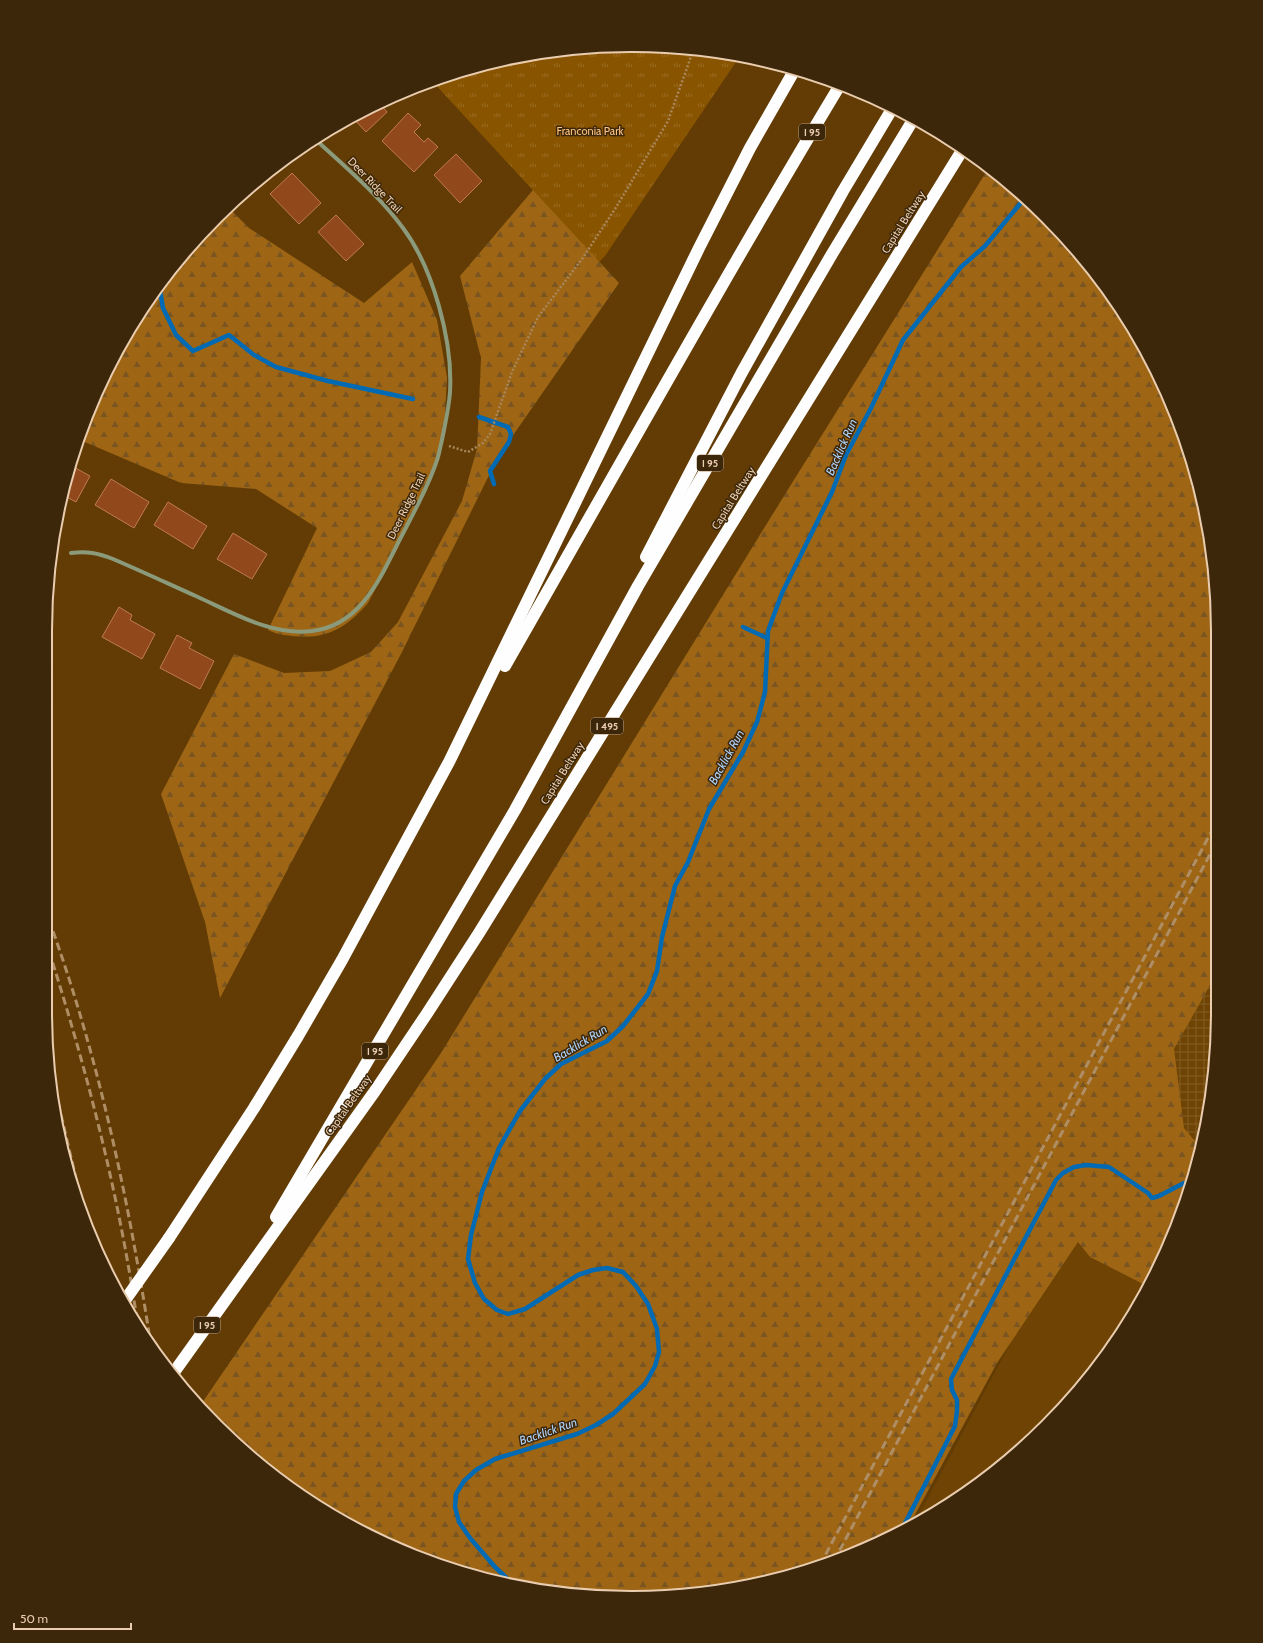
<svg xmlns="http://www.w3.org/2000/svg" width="1263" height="1643" viewBox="0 0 1263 1643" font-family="Cabin,sans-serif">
<defs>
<pattern id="industrial-grid" width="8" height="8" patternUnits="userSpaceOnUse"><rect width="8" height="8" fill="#6e4303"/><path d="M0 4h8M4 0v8" fill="none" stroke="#835d25"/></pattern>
<pattern id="grass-tufts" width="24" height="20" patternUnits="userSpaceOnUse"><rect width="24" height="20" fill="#895400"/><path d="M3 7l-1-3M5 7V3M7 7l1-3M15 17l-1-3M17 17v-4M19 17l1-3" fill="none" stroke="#9a6b23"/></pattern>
<pattern id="forest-firs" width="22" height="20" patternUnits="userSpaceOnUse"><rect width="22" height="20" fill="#9d6514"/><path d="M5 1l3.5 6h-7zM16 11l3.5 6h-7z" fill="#7a5521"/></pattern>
</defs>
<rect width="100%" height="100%" fill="#623c04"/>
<!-- built -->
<polygon fill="#6e4303" points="1081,1211 1165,1252 1119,1337 1046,1426 957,1499 915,1522"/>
<!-- industrial -->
<polygon fill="url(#industrial-grid)" points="1217,955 1218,1012 1213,1088 1173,1236 1081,1211"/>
<!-- grass -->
<polygon fill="url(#grass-tufts)" points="632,45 740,56 605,256 599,262 433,82 517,56"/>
<!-- forest -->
<g fill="url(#forest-firs)">
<polygon points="988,169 1046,217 1119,306 1187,443 1213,555 1218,971 1174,1049 1184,1128 1198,1145 1173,1236 1147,1286 1090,1257 1078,1242 997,1363 910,1524 856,1553 784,1578 708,1593 632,1598 555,1593 480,1578 407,1553 338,1520 275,1477 217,1426 203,1410 202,1403 441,1053 787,491"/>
<polygon points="533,190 619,283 498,457 402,652 220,998 205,922 161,794 234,654 284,673 330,671 371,652 398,622 462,501 477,449 481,358 460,276"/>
<path d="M229,208L249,228L364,303L412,262L437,320L447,377L444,432L427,490L368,603C346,628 327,640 292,636C283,635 276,634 268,630L317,528L256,489L181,483L80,440L105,372L166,275Z"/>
</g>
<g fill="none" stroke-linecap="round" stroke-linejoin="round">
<!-- stream -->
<g stroke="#006ab4" stroke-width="4.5">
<polyline points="159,285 163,308 176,335 193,351 229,335 254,355 276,367 328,381 413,399"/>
<polyline points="479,417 508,427 511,434 509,442 490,471 494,484"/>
<polyline points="743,627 767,638"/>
<polyline points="902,1529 955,1426 957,1411 957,1400 952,1390 951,1379 1056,1180 1063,1173 1074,1167 1086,1165 1109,1167 1148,1193 1152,1198 1159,1196 1184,1183 1187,1184"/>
<polyline points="514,1585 495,1567 470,1538 459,1522 455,1507 456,1494 464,1481 476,1470 495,1459 577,1434 596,1425 613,1414 645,1384 655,1366 659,1352 657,1329 648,1304 636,1286 623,1272 607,1268 593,1270 578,1275 525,1309 508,1314 497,1310 484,1299 475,1283 468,1259 471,1235 482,1192 499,1148 520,1111 545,1079 561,1064 607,1041 623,1026 648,994 657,971 662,937 675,886 688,862 709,809 743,752 757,722 765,692 768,631 782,593 832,492 846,455 871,408 903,340 961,267 985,246 1024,199"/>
</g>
</g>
<!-- building -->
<g fill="#91481a" stroke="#c17a53">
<polygon points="380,104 387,112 366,132 353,118"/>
<polygon points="408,113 421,125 414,132 424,142 428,138 438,147 414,172 382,141"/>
<polygon points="456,154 482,181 460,203 434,175"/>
<polygon points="292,173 321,203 299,224 270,194"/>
<polygon points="336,215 364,244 346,261 318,232"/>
<polygon points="70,465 90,476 76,502 63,495 65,479"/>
<polygon points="111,479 149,502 134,528 95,505"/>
<polygon points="168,502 207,526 193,549 154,525"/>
<polygon points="233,533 267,554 252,579 217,559"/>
<polygon points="119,607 132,615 130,620 155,634 142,659 102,637"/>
<polygon points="177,635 192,643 189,648 214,661 200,689 160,668"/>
</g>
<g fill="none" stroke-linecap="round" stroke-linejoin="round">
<!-- path -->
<polyline stroke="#a8875c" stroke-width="2.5" stroke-dasharray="2 2" stroke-linecap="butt" points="449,446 468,452 483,443 490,434 512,372 538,317 582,259 615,209 668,121 693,51"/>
<!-- minor -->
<path stroke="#8b9a7b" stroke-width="4" d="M71,553C87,551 98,553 113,559C141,571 169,584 198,597C233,613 272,636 312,631C358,626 378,583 396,547C410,519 426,492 436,463C439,456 440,447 442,440C445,424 449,408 450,392C453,341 433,268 403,228C378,194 345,167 315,139"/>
<!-- motorway -->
<g stroke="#fefefe" stroke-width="12">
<polyline points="646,557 741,374 843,191 892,109"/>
<path d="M505,666C616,472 725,276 840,85"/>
<polyline points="276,1217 515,810 638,586 832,254 913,120"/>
<polyline points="169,1238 254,1108 298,1036 342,960 449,762 699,248 750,148 794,71"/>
<polyline points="172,1375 375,1091 426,1015 479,933 963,149"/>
</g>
<!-- rail -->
<g stroke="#af8e65" stroke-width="3" stroke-dasharray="8 4" stroke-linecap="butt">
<path d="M49,920C99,1058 129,1201 151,1346"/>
<path d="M49,951C88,1074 120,1199 138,1327"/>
<polyline points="50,1068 90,1238"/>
<polyline points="834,1561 1216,843"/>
<polyline points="820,1565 1216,823"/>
</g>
<!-- motorway-bridge -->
<polyline stroke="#fefefe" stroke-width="12" points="123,1303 169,1238"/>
</g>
<g text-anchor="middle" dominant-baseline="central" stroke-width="3" stroke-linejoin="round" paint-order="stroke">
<!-- shield labels -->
<g fill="#3d270b" stroke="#b69b7e" stroke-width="1">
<rect x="799" y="124" width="26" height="16" rx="3"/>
<rect x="697" y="455" width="26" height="16" rx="3"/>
<rect x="591" y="718" width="32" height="16" rx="3"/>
<rect x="362" y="1043" width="26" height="16" rx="3"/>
<rect x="194" y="1317" width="26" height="16" rx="3"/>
</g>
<g font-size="10" font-weight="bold" fill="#eacdaf">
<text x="812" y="132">I 95</text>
<text x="710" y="463">I 95</text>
<text x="607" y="726">I 495</text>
<text x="375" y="1051">I 95</text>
<text x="207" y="1325">I 95</text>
</g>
<!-- park labels -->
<g font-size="11" fill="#fdc485" stroke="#3d270b">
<text x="590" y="131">Franconia Park</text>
</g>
<!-- street labels -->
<g font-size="11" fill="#eacdaf" stroke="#3d270b">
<text transform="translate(375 185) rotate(46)">Deer Ridge Trail</text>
<text transform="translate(903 222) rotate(-58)">Capital Beltway</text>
<text transform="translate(733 498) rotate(-58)">Capital Beltway</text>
<text transform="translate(406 506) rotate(-64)">Deer Ridge Trail</text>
<text transform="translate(562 773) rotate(-58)">Capital Beltway</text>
<text transform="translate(348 1105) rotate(-55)">Capital Beltway</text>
</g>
<!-- water labels -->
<g font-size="12" font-style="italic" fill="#add4fc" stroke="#3d270b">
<text transform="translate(841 447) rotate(-66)">Backlick Run</text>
<text transform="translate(726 757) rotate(-61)">Backlick Run</text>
<text transform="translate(580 1043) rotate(-31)">Backlick Run</text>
<text transform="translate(548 1431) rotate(-19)">Backlick Run</text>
</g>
</g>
<!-- crop -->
<path d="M0 0H1263V1643H0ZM631 52H632A579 579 0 0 1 1211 631V1012A579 579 0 0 1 632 1591H631A579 579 0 0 1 52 1012V631A579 579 0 0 1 631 52Z" fill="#3d270b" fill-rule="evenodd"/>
<path fill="none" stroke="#eacdaf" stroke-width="2" d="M631 52H632A579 579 0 0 1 1211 631V1012A579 579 0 0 1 632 1591H631A579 579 0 0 1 52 1012V631A579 579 0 0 1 631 52Z"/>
<!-- scale -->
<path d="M14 1623v6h117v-6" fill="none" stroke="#eacdaf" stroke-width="2"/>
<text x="20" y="1623" font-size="12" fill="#eacdaf" stroke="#3d270b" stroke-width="3" paint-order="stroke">50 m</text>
</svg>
